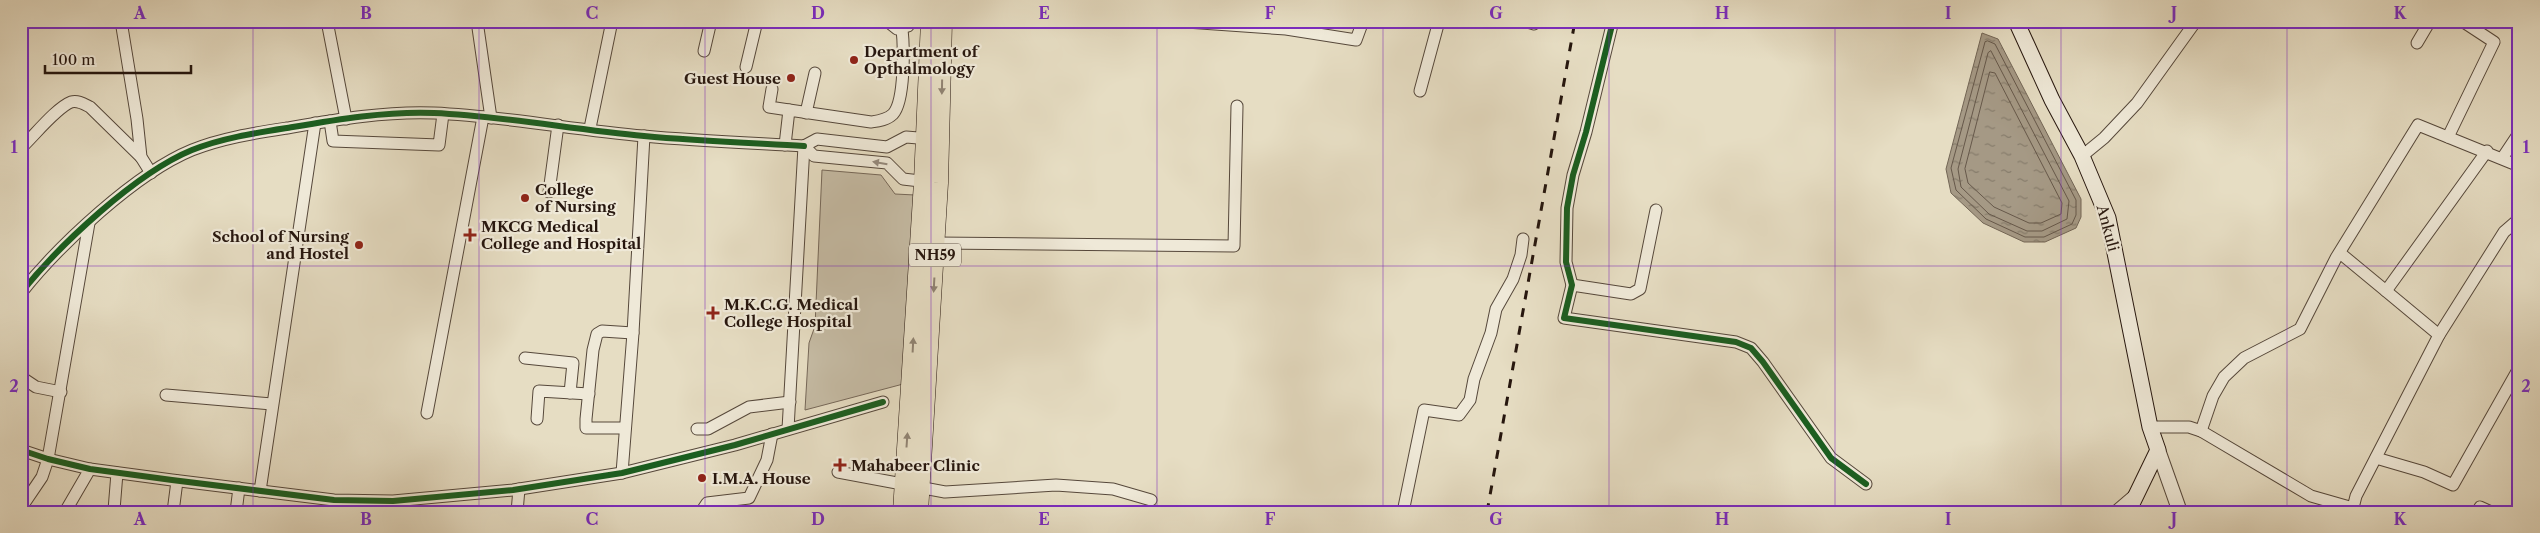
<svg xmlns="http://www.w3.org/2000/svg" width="2540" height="533" viewBox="0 0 2540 533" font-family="'Libre Caslon Text',serif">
<defs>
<pattern id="water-ripples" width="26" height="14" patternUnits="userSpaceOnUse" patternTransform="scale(1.25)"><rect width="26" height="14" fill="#a59985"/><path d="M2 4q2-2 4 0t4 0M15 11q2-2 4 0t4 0" fill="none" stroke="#867c6b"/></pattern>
</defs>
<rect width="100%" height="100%" fill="#e6ddc3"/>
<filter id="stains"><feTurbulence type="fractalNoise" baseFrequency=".004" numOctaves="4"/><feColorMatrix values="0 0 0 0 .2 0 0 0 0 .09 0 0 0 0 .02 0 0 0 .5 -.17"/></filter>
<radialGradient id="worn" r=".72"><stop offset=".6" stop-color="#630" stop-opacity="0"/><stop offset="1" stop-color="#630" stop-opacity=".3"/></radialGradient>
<!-- green -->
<polygon fill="#c5bba4" stroke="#766859" points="822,170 881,175 895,194 915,195 907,383 805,410 809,343 815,326"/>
<!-- water -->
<polygon fill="url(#water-ripples)" stroke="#726555" points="1982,33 1998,39 2081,199 2081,217 2076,228 2045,242 2024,242 1983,223 1951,193 1946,169"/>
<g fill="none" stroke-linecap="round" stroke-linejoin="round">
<!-- shore -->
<g stroke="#66584a" stroke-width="1">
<polygon points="1988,41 1995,44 2076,200 2076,215 2072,224 2044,237 2025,237 1986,219 1956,190 1951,168 1985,42"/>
<polygon points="1991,51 2069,201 2067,219 2042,231 2027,231 1989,214 1961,187 1958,169 1988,53"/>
<polygon points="1990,72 1995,73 2062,203 2061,214 2041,223 2029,223 1994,207 1968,183 1965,169"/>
</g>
<defs>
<g id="minor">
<polyline points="121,21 137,119 141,157 151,173"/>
<polyline points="327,21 346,119"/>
<polyline points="477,21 491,118"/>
<polyline points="887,21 897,29 908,26 912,21"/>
<polyline points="1172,21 1286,29 1356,40 1363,21"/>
<polyline points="1524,21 1534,24"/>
<polyline points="1613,21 1586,132 1573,175 1567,208 1566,262 1572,285 1564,318 1736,342 1751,348 1763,362 1831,458 1866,484"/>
<polyline points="2417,43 2430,21"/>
<polyline points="704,51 711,21"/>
<polyline points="746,67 757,21"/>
<polyline points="772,89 769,107 789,110"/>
<polyline points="1420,91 1439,21"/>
<polyline points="806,113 815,73"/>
<polyline points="330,121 333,141 439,145 443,114"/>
<polyline points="590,128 612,21"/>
<polyline points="2448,137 2494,42 2462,21"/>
<path d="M785,145L789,110L871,122C878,121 887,120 893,114C905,101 904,47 902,29"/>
<polyline points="804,146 814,156 887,163 903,179 929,182"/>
<polyline points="804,146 817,139 887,147 906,137 931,139"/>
<path d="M21,148C34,136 56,108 71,102C78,100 84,104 90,107L141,157"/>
<polyline points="2082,156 2104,138 2137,103 2196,21"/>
<polyline points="2503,157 2519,133"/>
<polyline points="549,192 558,125"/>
<polyline points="936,243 1234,246 1237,106"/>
<polyline points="2340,253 2386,291 2487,151"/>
<polyline points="1572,285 1631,294 1640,289 1656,210"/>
<polyline points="2386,291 2439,335"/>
<path d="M21,293C59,245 136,173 192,150C222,138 255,133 287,128C334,120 385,111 434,113C504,116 574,130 644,136C697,141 751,143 804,146"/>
<polyline points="525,358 573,363 570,393"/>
<polyline points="21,377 36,387 61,392"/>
<polyline points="166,395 272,404"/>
<polyline points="427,413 483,117"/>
<polyline points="537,419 539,391 589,394"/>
<polyline points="2150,427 2189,427 2201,431 2311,496 2353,508"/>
<polyline points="624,428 586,428 586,419 593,350 597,334 602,331 633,333"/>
<polyline points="697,429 708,429 749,407 790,402"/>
<polyline points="788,429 804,146"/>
<polyline points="2201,431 2213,396 2224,377 2244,358 2300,329 2336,258 2418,125 2519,166"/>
<polyline points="21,450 48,459 90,469 172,480 334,500 393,501 513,490 622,473 735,445 883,402"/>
<polyline points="2376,458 2424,472 2453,485 2519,368"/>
<polyline points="838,472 945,492 1056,485 1113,489 1151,500"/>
<polyline points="622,473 633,333 644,136"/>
<polyline points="260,491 315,123"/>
<polyline points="21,508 42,477 48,459 89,223"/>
<polyline points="114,510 117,473"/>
<polyline points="65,512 90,469"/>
<polyline points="173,512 177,481"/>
<polyline points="236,512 239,488"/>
<polyline points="517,512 519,489"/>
<polyline points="701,512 707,503 749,498 767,460 772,434"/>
<polyline points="1403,512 1424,410 1459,415 1470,400 1474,379 1491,333 1496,309 1513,279 1521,255 1523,239"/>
<polyline points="2115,512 2136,494"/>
<polyline points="2352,512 2356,496 2439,335 2504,232 2519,219"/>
<polyline points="2477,512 2480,507 2491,512"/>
</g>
<polyline id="tertiary" points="2158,450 2180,512"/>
<polyline id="secondary" points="2016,21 2052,100 2082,156 2108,218 2150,427 2158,450 2128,512"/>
<g id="trunk">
<polyline points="902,512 923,182 930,21"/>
<polyline points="919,512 939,183 943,21"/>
</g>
</defs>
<!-- minor casing -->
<use href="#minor" stroke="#56483b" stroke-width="13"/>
<!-- tertiary casing -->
<use href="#tertiary" stroke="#56483b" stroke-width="16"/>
<!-- secondary casing -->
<use href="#secondary" stroke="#26160e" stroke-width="17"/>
<!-- trunk casing -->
<use href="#trunk" stroke="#26160e" stroke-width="19"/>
<!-- minor -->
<use href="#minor" stroke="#efe9d8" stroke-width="11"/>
<!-- tertiary -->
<use href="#tertiary" stroke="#efe9d8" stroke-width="14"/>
<!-- secondary -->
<use href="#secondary" stroke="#efe9d8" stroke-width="15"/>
<!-- trunk -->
<use href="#trunk" stroke="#e6ddc3" stroke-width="18"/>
<!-- rail -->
<polyline stroke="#26160e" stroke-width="3" stroke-dasharray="9 9" stroke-linecap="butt" points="1487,512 1575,21"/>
<defs>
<g id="cycleway">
<polyline points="1613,21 1586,132 1573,175 1567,208 1566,262 1572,285 1564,318 1736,342 1751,348 1763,362 1831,458 1866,484"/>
<path d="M21,293C59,245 136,173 192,150C222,138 255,133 287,128C334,120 385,111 434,113C504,116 574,130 644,136C697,141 751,143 804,146"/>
<polyline points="21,450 48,459 90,469 172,480 334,500 393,501 513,490 622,473 735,445 883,402"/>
</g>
</defs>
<!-- cycleway casing -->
<use href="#cycleway" stroke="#efe9d8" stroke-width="9"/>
<!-- cycleway -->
<use href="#cycleway" stroke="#1b5e20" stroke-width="6"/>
</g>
<!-- one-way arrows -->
<defs><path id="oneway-solid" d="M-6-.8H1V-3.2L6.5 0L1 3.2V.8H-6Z" transform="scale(1.25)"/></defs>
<g fill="#908372">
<use href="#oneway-solid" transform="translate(942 87) rotate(91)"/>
<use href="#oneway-solid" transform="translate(934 285) rotate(93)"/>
<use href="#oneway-solid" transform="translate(913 345) rotate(-87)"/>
<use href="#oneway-solid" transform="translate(907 440) rotate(-86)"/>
</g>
<use fill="#958a7d" href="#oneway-solid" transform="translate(880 163) rotate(-170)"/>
<!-- grid -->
<path fill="none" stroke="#7b2cbf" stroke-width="1" stroke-opacity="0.55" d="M253,21V512M479,21V512M705,21V512M931,21V512M1157,21V512M1383,21V512M1609,21V512M1835,21V512M2061,21V512M2287,21V512M21,266H2519"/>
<!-- markers -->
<g fill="#8f2418" stroke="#efe9d8" stroke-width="2">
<circle cx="854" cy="60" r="5"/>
<circle cx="791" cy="78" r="5"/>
<circle cx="525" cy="198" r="5"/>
<path d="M467.5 227.5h5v5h5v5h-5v5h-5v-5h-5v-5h5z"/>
<circle cx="359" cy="245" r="5"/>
<path d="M710.5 305.5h5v5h5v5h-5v5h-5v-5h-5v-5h5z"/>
<path d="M837.5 457.5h5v5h5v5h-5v5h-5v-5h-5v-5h5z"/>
<circle cx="702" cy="478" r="5"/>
</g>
<g text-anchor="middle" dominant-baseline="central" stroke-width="4.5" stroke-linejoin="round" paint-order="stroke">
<!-- shield labels -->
<rect fill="#efe9d8" stroke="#62554b" stroke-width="1" x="909" y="243.5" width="52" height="23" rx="4"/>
<g font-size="14" font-weight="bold" fill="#26160e">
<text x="935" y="255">NH59</text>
</g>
<!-- poi labels -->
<g font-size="15" font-weight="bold" fill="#26160e" stroke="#efe9d8" text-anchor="start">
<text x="864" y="51">Department of<tspan x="864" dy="17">Opthalmology</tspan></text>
<text x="781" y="78" text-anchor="end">Guest House</text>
<text x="535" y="189">College<tspan x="535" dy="17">of Nursing</tspan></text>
<text x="481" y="226">MKCG Medical<tspan x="481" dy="17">College and Hospital</tspan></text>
<text x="349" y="236" text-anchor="end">School of Nursing<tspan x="349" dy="17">and Hostel</tspan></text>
<text x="724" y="304">M.K.C.G. Medical<tspan x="724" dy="17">College Hospital</tspan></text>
<text x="851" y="465">Mahabeer Clinic</text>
<text x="712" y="478">I.M.A. House</text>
</g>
<!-- street labels -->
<g font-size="15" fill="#26160e" stroke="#efe9d8">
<text transform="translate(2108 228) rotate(75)">Ankuli</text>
</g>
</g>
<!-- margin -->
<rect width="2540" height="533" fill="none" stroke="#e6ddc3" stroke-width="55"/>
<!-- scale -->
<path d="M45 65v8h146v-8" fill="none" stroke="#26160e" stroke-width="2.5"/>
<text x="52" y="65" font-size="15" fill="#26160e" stroke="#efe9d8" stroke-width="4" paint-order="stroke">100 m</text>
<rect x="28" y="28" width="2484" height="478" fill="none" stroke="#7b2cbf" stroke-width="2"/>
<g font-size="16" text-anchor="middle" font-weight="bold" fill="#7b2cbf">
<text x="140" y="19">A</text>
<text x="366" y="19">B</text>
<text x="592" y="19">C</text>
<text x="818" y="19">D</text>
<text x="1044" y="19">E</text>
<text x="1270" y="19">F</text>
<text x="1496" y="19">G</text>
<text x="1722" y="19">H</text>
<text x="1948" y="19">I</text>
<text x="2174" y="19">J</text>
<text x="2400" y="19">K</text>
<text x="14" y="153">1</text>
<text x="2526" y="153">1</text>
<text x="14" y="392">2</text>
<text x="2526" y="392">2</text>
<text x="140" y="525">A</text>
<text x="366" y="525">B</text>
<text x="592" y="525">C</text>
<text x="818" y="525">D</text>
<text x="1044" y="525">E</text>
<text x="1270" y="525">F</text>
<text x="1496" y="525">G</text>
<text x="1722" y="525">H</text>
<text x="1948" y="525">I</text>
<text x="2174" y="525">J</text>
<text x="2400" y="525">K</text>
</g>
<rect width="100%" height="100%" filter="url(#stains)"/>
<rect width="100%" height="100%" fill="url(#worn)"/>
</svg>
